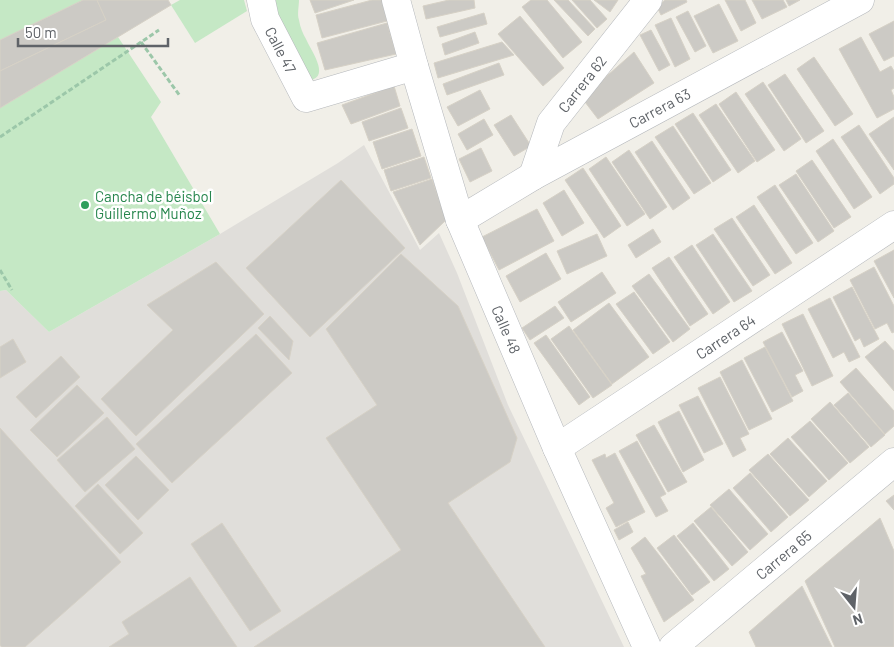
<svg xmlns="http://www.w3.org/2000/svg" width="894" height="647" viewBox="0 0 894 647" font-family="Barlow,sans-serif">
<rect width="100%" height="100%" fill="#f1efe8"/>
<!-- industrial -->
<polygon fill="#e0deda" points="364,145 420,250 439,233 457,273 508,405 624,647 0,647 0,291 6,290 49,332 220,234 338,163"/>
<!-- green -->
<g fill="#c5e8c5">
<polygon points="0,0 83,0 0,40"/>
<polygon points="180,0 244,0 247,11 195,43 171,5"/>
<path d="M273,0H299C299,6 297,14 299,20C300,27 303,34 306,39C310,49 331,77 310,80L287,48Z"/>
<polygon points="118,37 161,102 151,117 220,234 49,332 6,290 0,291 0,108"/>
</g>
<!-- building -->
<g fill="#cccac5" stroke="#d6d1c6">
<polygon points="83,0 97,0 106,20 0,71 0,40"/>
<polygon points="97,0 168,0 171,5 0,108 0,71 106,20"/>
<polygon points="310,0 354,0 315,13"/>
<polygon points="372,0 382,0 387,21 322,38 316,15"/>
<polygon points="449,0 474,0 475,8 426,19 423,6"/>
<polygon points="531,0 547,0 582,42 563,58 522,7"/>
<polygon points="554,0 568,0 595,29 588,36"/>
<polygon points="572,0 590,0 607,19 597,28"/>
<polygon points="594,0 618,0 610,12"/>
<polygon points="665,0 686,0 687,2 661,15 657,7"/>
<polygon points="725,0 745,0 756,23 741,31"/>
<polygon points="752,0 783,0 787,7 762,19"/>
<polygon points="786,0 800,0 789,6"/>
<polygon points="719,4 738,41 713,53 694,16"/>
<polygon points="688,11 706,46 695,52 676,17"/>
<polygon points="484,13 487,24 440,37 437,27"/>
<polygon points="520,16 564,68 543,86 498,34"/>
<polygon points="671,18 690,59 675,67 655,25"/>
<polygon points="894,21 894,56 884,61 869,34"/>
<polygon points="387,23 396,54 325,70 317,43"/>
<polygon points="651,30 670,65 659,71 640,35"/>
<polygon points="475,32 479,43 445,55 442,44"/>
<polygon points="861,37 880,72 891,66 894,71 894,88 891,90 894,97 894,109 877,118 839,49"/>
<polygon points="502,42 514,55 438,78 434,63"/>
<polygon points="634,52 654,83 598,119 582,98"/>
<polygon points="814,57 853,114 835,126 797,69"/>
<polygon points="499,63 504,75 447,95 443,84"/>
<polygon points="785,74 824,131 806,143 768,85"/>
<polygon points="763,82 801,139 784,151 745,94"/>
<polygon points="394,86 400,106 351,124 342,105"/>
<polygon points="480,90 490,109 458,126 447,107"/>
<polygon points="736,92 775,150 757,162 719,104"/>
<polygon points="716,104 755,161 738,173 699,115"/>
<polygon points="401,108 408,128 369,141 362,122"/>
<polygon points="693,113 731,170 713,182 675,124"/>
<polygon points="511,115 531,146 514,156 494,125"/>
<polygon points="894,117 894,170 869,134"/>
<polygon points="484,119 493,135 467,150 458,134"/>
<polygon points="859,125 894,178 894,184 880,194 841,137"/>
<polygon points="673,126 711,183 694,194 655,137"/>
<polygon points="412,129 421,156 382,169 373,142"/>
<polygon points="833,139 872,197 854,209 816,151"/>
<polygon points="652,141 690,198 673,210 635,152"/>
<polygon points="481,148 492,171 470,182 459,159"/>
<polygon points="629,150 667,207 650,219 612,162"/>
<polygon points="424,157 431,178 391,191 384,170"/>
<polygon points="606,157 645,214 627,226 589,169"/>
<polygon points="812,160 851,217 834,228 796,171"/>
<polygon points="583,168 621,226 604,238 565,180"/>
<polygon points="796,174 834,231 818,242 779,185"/>
<polygon points="432,179 446,220 420,245 393,192"/>
<polygon points="341,180 405,248 310,337 246,268"/>
<polygon points="775,185 813,243 796,254 757,197"/>
<polygon points="564,190 584,223 562,236 543,203"/>
<polygon points="754,205 792,263 775,274 736,217"/>
<polygon points="537,209 554,241 499,270 482,237"/>
<polygon points="732,218 770,275 753,286 714,229"/>
<polygon points="653,229 661,242 636,258 628,245"/>
<polygon points="597,234 607,256 567,274 557,251"/>
<polygon points="713,234 752,291 734,302 696,245"/>
<polygon points="692,245 730,302 713,314 674,257"/>
<polygon points="894,250 894,298 874,261"/>
<polygon points="546,253 561,279 520,302 506,276"/>
<polygon points="401,254 458,306 517,438 510,462 448,503 545,647 254,647 401,550 326,438 377,405 326,329"/>
<polygon points="669,257 708,314 690,326 652,268"/>
<polygon points="216,262 264,314 136,436 101,399 173,330 147,305"/>
<polygon points="874,267 894,306 894,332 892,333 887,323 875,329 850,280"/>
<polygon points="602,272 616,293 571,322 558,302"/>
<polygon points="649,274 690,329 673,342 632,286"/>
<polygon points="852,287 879,339 864,347 860,338 855,341 833,297"/>
<polygon points="634,292 670,342 653,354 616,304"/>
<polygon points="830,298 860,357 849,362 844,352 833,358 808,309"/>
<polygon points="609,303 649,357 612,384 573,330"/>
<polygon points="555,306 564,318 530,340 522,328"/>
<polygon points="803,314 833,376 812,386 782,324"/>
<polygon points="270,316 293,341 289,360 258,328"/>
<polygon points="569,326 612,385 593,398 551,339"/>
<polygon points="782,332 803,371 795,375 803,391 792,397 763,342"/>
<polygon points="256,334 292,373 172,483 136,444"/>
<polygon points="546,335 590,397 579,405 534,343"/>
<polygon points="13,339 26,362 0,378 0,347"/>
<polygon points="885,341 894,351 894,391 865,357"/>
<polygon points="765,347 793,401 772,412 744,358"/>
<polygon points="61,356 80,377 36,418 16,397"/>
<polygon points="742,360 772,419 749,430 720,372"/>
<polygon points="856,368 894,411 894,426 885,434 840,382"/>
<polygon points="720,377 749,434 740,438 746,450 733,457 698,388"/>
<polygon points="77,385 104,413 57,457 30,430"/>
<polygon points="848,393 885,435 871,447 834,405"/>
<polygon points="698,396 723,444 704,453 679,405"/>
<polygon points="830,402 869,447 850,463 811,419"/>
<polygon points="679,411 704,460 683,472 658,422"/>
<polygon points="107,417 135,449 85,492 57,460"/>
<polygon points="810,421 848,463 829,480 791,437"/>
<polygon points="654,425 687,482 668,492 636,435"/>
<polygon points="0,428 121,562 25,647 2,647 0,645"/>
<polygon points="788,438 827,481 809,497 770,454"/>
<polygon points="637,441 666,494 660,497 668,511 656,517 619,451"/>
<polygon points="615,453 645,512 616,527 606,508 614,503 592,460 605,454 606,458"/>
<polygon points="768,454 809,500 790,516 749,470"/>
<polygon points="136,456 169,490 138,520 105,485"/>
<polygon points="750,473 788,517 771,532 733,488"/>
<polygon points="98,484 143,533 120,554 75,506"/>
<polygon points="729,489 768,534 750,550 710,505"/>
<polygon points="894,495 894,510 886,501"/>
<polygon points="711,507 748,552 732,566 694,521"/>
<polygon points="880,518 894,551 894,647 835,647 805,581"/>
<polygon points="628,522 633,532 619,540 614,530"/>
<polygon points="222,523 281,611 250,631 191,544"/>
<polygon points="693,523 729,569 714,581 677,536"/>
<polygon points="674,535 710,582 692,595 657,548"/>
<polygon points="645,537 694,600 664,622 641,576 646,574 631,548"/>
<polygon points="190,577 237,647 109,647 129,634 122,622"/>
<polygon points="802,586 832,647 756,647 749,632"/>
</g>
<g fill="none" stroke-linecap="round" stroke-linejoin="round">
<defs>
<g id="minor">
<path id="s1" d="M261,0L265,19L306,98L414,66"/>
<path id="s2" d="M396,0L414,66L460,220L557,448L647,647"/>
<path id="s3" d="M533,176L551,123L648,0"/>
<path id="s4" d="M460,220L533,176L860,0"/>
<path id="s5" d="M557,448L894,225"/>
<path id="s6" d="M673,647L894,462"/>
</g>
</defs>
<!-- minor casing -->
<use href="#minor" stroke="#b5b8bc" stroke-width="29"/>
<!-- path -->
<g stroke="#9cc7a9" stroke-width="3" stroke-dasharray="5 2.5" stroke-linecap="butt">
<polyline points="141,42 180,96"/>
<polyline points="0,137 159,30"/>
<polyline points="0,270 12,290"/>
</g>
<!-- minor -->
<use href="#minor" stroke="#fff" stroke-width="28"/>
</g>
<!-- markers -->
<circle fill="#2e9e5b" stroke="#fff" stroke-width="2" cx="85" cy="205" r="5"/>
<g text-anchor="middle" dominant-baseline="central" stroke-width="5" stroke-linejoin="round" paint-order="stroke">
<!-- street labels -->
<g font-size="15" fill="#5f6368" stroke="#fff">
<text stroke="none"><textPath href="#s1" startOffset="54">Calle 47</textPath></text>
<text stroke="none"><textPath href="#s3" startOffset="106">Carrera 62</textPath></text>
<text stroke="none"><textPath href="#s4" startOffset="229">Carrera 63</textPath></text>
<text stroke="none"><textPath href="#s2" startOffset="348">Calle 48</textPath></text>
<text stroke="none"><textPath href="#s5" startOffset="202">Carrera 64</textPath></text>
<text stroke="none"><textPath href="#s6" startOffset="144">Carrera 65</textPath></text>
</g>
<!-- leisure labels -->
<g font-size="15" fill="#27864d" stroke="#fff" text-anchor="start">
<text x="95" y="196">Cancha de béisbol<tspan x="95" dy="17">Guillermo Muñoz</tspan></text>
</g>
</g>
<!-- north arrow -->
<g transform="translate(854 607) rotate(163)" stroke="#ffffff" stroke-width="4" paint-order="stroke">
<path d="M0-4L9 19L0 12L-9 19Z" fill="#5f6368"/>
<text y="-8" font-size="14" font-weight="bold" text-anchor="middle" fill="#5f6368">N</text>
</g>
<!-- scale -->
<path d="M18 38v8h150v-8" fill="none" stroke="#5f6368" stroke-width="2.5"/>
<text x="25" y="38" font-size="15" fill="#5f6368" stroke="#ffffff" stroke-width="4" paint-order="stroke">50 m</text>
</svg>
